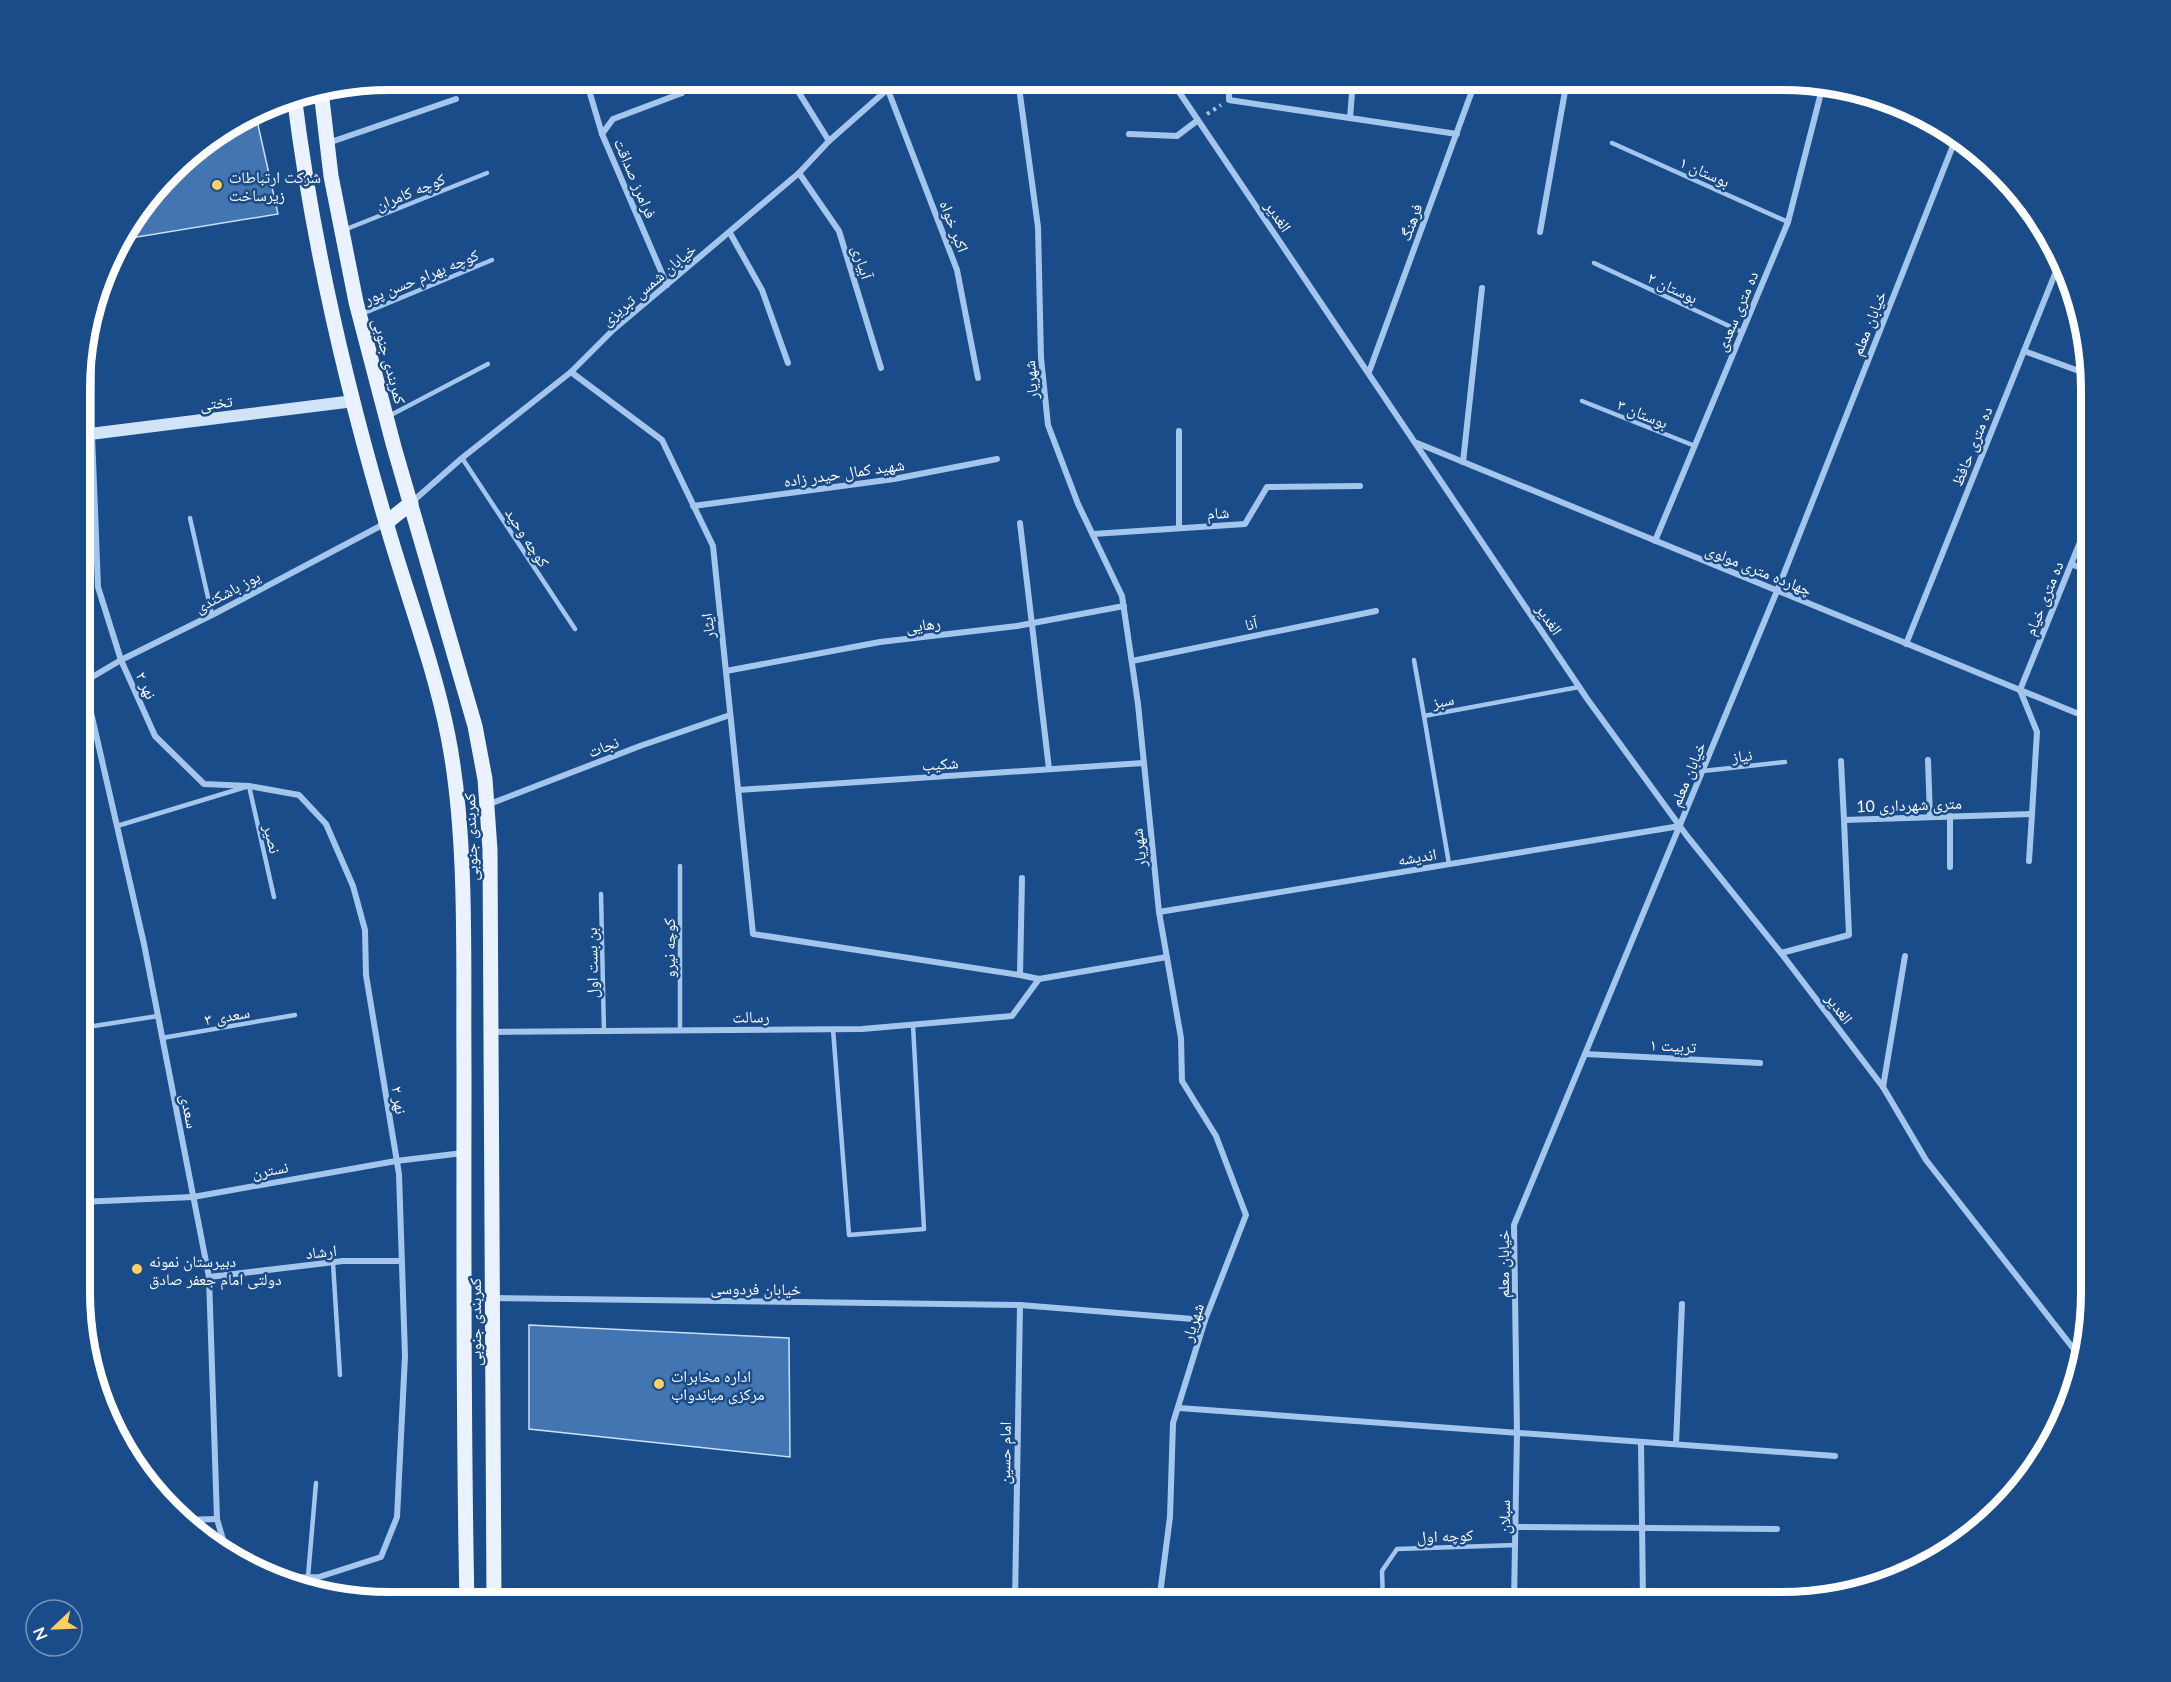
<svg xmlns="http://www.w3.org/2000/svg" width="2171" height="1682" viewBox="0 0 2171 1682" font-family="Lato,'Noto Naskh Arabic',sans-serif">
<rect width="100%" height="100%" fill="#1a4c8a"/>
<!-- building -->
<g fill="#4375b2" stroke="#cae0f9" stroke-width="1.5">
<polygon points="256,116 278,214 119,240 186,156"/>
<polygon points="529,1325 789,1338 790,1457 529,1429"/>
</g>
<g fill="none" stroke-linecap="round" stroke-linejoin="round">
<!-- path -->
<polyline stroke="#a4c6ed" stroke-width="4" stroke-dasharray="3 4.5" stroke-linecap="butt" points="1207,114 1221,105"/>
<!-- service -->
<g stroke="#a4c6ed" stroke-width="4.5">
<polyline points="1612,143 1788,222"/>
<polyline points="344,230 487,173"/>
<polyline points="1594,263 1742,332"/>
<polyline points="362,314 492,260"/>
<polyline points="1582,401 1695,446"/>
<polyline points="389,416 488,364"/>
<polyline points="462,458 575,629"/>
<polyline points="190,518 212,615"/>
<polyline points="1414,660 1424,716"/>
<polyline points="1703,771 1785,762"/>
<polyline points="117,826 249,786 274,897"/>
<polyline points="1449,864 1424,716 1579,687"/>
<polyline points="680,866 680,1030"/>
<polyline points="601,894 604,1032"/>
<polyline points="81,1028 158,1016"/>
<polyline points="833,1029 849,1235 924,1229 913,1025"/>
<polyline points="162,1038 295,1015"/>
<polyline points="333,1263 340,1375"/>
<polyline points="308,1577 316,1483"/>
<polyline points="1383,1602 1382,1571 1397,1549 1516,1545"/>
</g>
<!-- minor -->
<g stroke="#a4c6ed" stroke-width="6">
<polyline points="586,80 602,134 667,285"/>
<polyline points="791,80 829,141"/>
<polyline points="1018,80 1038,227 1041,358 1048,425 1078,504 1122,596 1138,704 1159,912 1181,1038 1182,1081 1216,1136 1246,1215 1205,1320 1173,1423 1170,1517 1159,1602"/>
<polyline points="1171,80 1588,700 1687,836 1781,953 1883,1087 1926,1160 2080,1357"/>
<polyline points="1229,80 1229,100 1457,134"/>
<polyline points="888,90 957,270 978,378"/>
<polyline points="1350,118 1353,80"/>
<polyline points="602,134 613,119 682,93 676,80"/>
<polyline points="1129,134 1177,136 1198,120"/>
<polyline points="328,143 456,99"/>
<polyline points="799,173 839,231 881,368"/>
<polyline points="1540,232 1567,80"/>
<polyline points="730,233 762,290 788,363"/>
<polyline points="92,321 92,434 98,587 121,660 155,736 204,784 249,786 299,795 326,824 353,886 365,930 366,975 399,1174 405,1356 397,1517 381,1557 319,1577 270,1578"/>
<polyline points="2024,351 2090,375"/>
<polyline points="571,372 662,440 713,546 753,934 1020,975"/>
<polyline points="1369,372 1476,80"/>
<polyline points="1179,431 1179,528"/>
<polyline points="1417,443 2091,719"/>
<polyline points="1463,462 1482,288"/>
<polyline points="412,502 462,458 571,372 613,330 799,173 829,141 898,80"/>
<polyline points="693,506 894,479 997,459"/>
<polyline points="1020,523 1049,769"/>
<polyline points="1093,534 1245,524 1267,487 1360,486"/>
<polyline points="1655,541 1788,222 1823,85"/>
<polyline points="2071,564 2091,572"/>
<polyline points="1906,644 2061,259"/>
<polyline points="1132,661 1376,611"/>
<polyline points="726,671 880,642 1017,626 1124,606"/>
<polyline points="84,682 144,944 209,1277 217,1519 226,1550"/>
<polyline points="82,683 121,660 212,615 386,523"/>
<polyline points="1928,760 1930,817"/>
<polyline points="1841,761 1844,820 1847,820"/>
<polyline points="738,790 1143,763"/>
<polyline points="487,805 640,746 730,715"/>
<polyline points="1950,816 1950,867"/>
<polyline points="2029,861 2032,814 2029,814"/>
<polyline points="1022,878 1020,975 1039,979 1167,957"/>
<polyline points="1159,912 1680,826"/>
<polyline points="1781,953 1849,935 1844,820 2032,814 2037,732 2020,690 2091,515"/>
<polyline points="490,1032 862,1029 1012,1016 1039,979"/>
<polyline points="1585,1054 1760,1063"/>
<polyline points="1883,1087 1905,956"/>
<polyline points="80,1202 193,1197 396,1161 463,1153"/>
<polyline points="209,1277 343,1261 402,1261"/>
<polyline points="493,1298 1020,1305 1205,1320"/>
<polyline points="1179,1408 1835,1456"/>
<polyline points="1641,1442 1643,1602"/>
<polyline points="1676,1444 1682,1304"/>
<polyline points="181,1520 217,1519"/>
<polyline points="1516,1527 1777,1529"/>
<polyline points="1015,1602 1020,1305"/>
<polyline points="1514,1602 1517,1433 1514,1225 1777,591 1956,138"/>
</g>
<!-- secondary -->
<polyline stroke="#d1e3f9" stroke-width="12" points="82,435 354,401"/>
<!-- primary -->
<g stroke="#eaf2ff" stroke-width="15">
<polyline points="321,91 331,176 356,302 394,447 475,726 485,779 490,850 494,1602"/>
<path d="M294,95C312,240 345,383 386,522C406,593 434,664 448,736C468,837 463,961 464,1065C464,1244 463,1423 467,1602"/>
<polyline points="386,523 411,503"/>
</g>
</g>
<!-- markers -->
<g fill="#ffd061" stroke="#1a4c8a" stroke-width="2">
<circle cx="217" cy="185" r="6"/>
<circle cx="137" cy="1269" r="6"/>
<circle cx="659" cy="1384" r="6"/>
</g>
<g text-anchor="middle" dominant-baseline="central" stroke-width="5" stroke-linejoin="round" paint-order="stroke">
<!-- street labels -->
<g font-size="16" fill="#fff" stroke="#1a4c8a">
<text transform="translate(1705 171) rotate(24)">بوستان ۱</text>
<text transform="translate(636 178) rotate(67)">فرامرز صداقت</text>
<text transform="translate(410 191) rotate(-22)">کوچه کامران</text>
<text transform="translate(1279 216) rotate(56)">الغدیر</text>
<text transform="translate(1410 222) rotate(-70)">فرهنگ</text>
<text transform="translate(955 226) rotate(69)">اکبر خواه</text>
<text transform="translate(863 262) rotate(73)">آبیاری</text>
<text transform="translate(421 276) rotate(-22)">کوچه بهرام حسن پور</text>
<text transform="translate(648 284) rotate(-40)">خیابان شمس تبریزی</text>
<text transform="translate(1673 287) rotate(25)">بوستان ۲</text>
<text transform="translate(1736 311) rotate(-67)">ده متری سعدی</text>
<text transform="translate(1868 323) rotate(-68)">خیابان معلم</text>
<text transform="translate(390 361) rotate(75)">کمربندی جنوبی</text>
<text transform="translate(1030 380) rotate(-95)">شهریار</text>
<text transform="translate(216 402) rotate(-7)">تختی</text>
<text transform="translate(1643 413) rotate(22)">بوستان ۳</text>
<text transform="translate(1971 446) rotate(-68)">ده متری حافظ</text>
<text transform="translate(844 472) rotate(-8)">شهید کمال حیدر زاده</text>
<text transform="translate(1218 512) rotate(-4)">شام</text>
<text transform="translate(528 537) rotate(57)">کوچه وحید</text>
<text transform="translate(1759 569) rotate(22)">چهارده متری مولوی</text>
<text transform="translate(227 591) rotate(-28)">یوز باشکندی</text>
<text transform="translate(2043 598) rotate(-68)">ده متری خیام</text>
<text transform="translate(1550 619) rotate(56)">الغدیر</text>
<text transform="translate(1251 623) rotate(-12)">آنا</text>
<text transform="translate(923 624) rotate(-7)">رهایی</text>
<text transform="translate(707 626) rotate(-96)">ایثار</text>
<text transform="translate(147 685) rotate(66)">نهر ۲</text>
<text transform="translate(1443 700) rotate(-11)">سبز</text>
<text transform="translate(603 746) rotate(-21)">نجات</text>
<text transform="translate(1742 755) rotate(-6)">نیاز</text>
<text transform="translate(940 763) rotate(-4)">شکیب</text>
<text transform="translate(1687 774) rotate(-67)">خیابان معلم</text>
<text transform="translate(1909 804) rotate(-2)">10 متری شهرداری</text>
<text transform="translate(470 837) rotate(-92)">کمربندی جنوبی</text>
<text transform="translate(273 839) rotate(77)">نصیر</text>
<text transform="translate(1138 848) rotate(-96)">شهریار</text>
<text transform="translate(1417 856) rotate(-9)">اندیشه</text>
<text transform="translate(668 948) rotate(-90)">کوچه نیرو</text>
<text transform="translate(591 963) rotate(-91)">بن بست اول</text>
<text transform="translate(1840 1008) rotate(53)">الغدیر</text>
<text transform="translate(227 1015) rotate(-10)">سعدی ۳</text>
<text transform="translate(751 1016) rotate(-1)">رسالت</text>
<text transform="translate(1673 1045) rotate(3)">تربیت ۱</text>
<text transform="translate(400 1100) rotate(81)">نهر ۲</text>
<text transform="translate(190 1111) rotate(79)">سعدی</text>
<text transform="translate(270 1169) rotate(-10)">نسترن</text>
<text transform="translate(321 1251) rotate(-6)">ارشاد</text>
<text transform="translate(1502 1264) rotate(-90)">خیابان معلم</text>
<text transform="translate(756 1288) rotate(1)">خیابان فردوسی</text>
<text transform="translate(474 1322) rotate(-90)">کمربندی جنوبی</text>
<text transform="translate(1192 1322) rotate(-72)">شهریار</text>
<text transform="translate(1004 1453) rotate(-89)">امام حسین</text>
<text transform="translate(1503 1517) rotate(-90)">سبلان</text>
<text transform="translate(1445 1535) rotate(-2)">کوچه اول</text>
</g>
<!-- poi labels -->
<g font-size="16" fill="#fff" stroke="#1a4c8a" text-anchor="start">
<text x="229" y="176">شرکت ارتباطات<tspan x="229" dy="18">زیرساخت</tspan></text>
<text x="149" y="1260">دبیرستان نمونه<tspan x="149" dy="18">دولتی امام جعفر صادق</tspan></text>
<text x="671" y="1375">اداره مخابرات<tspan x="671" dy="18">مرکزی میاندواب</tspan></text>
</g>
</g>
<!-- crop -->
<path d="M0 0H2171V1682H0ZM390 90H1781A300 300 0 0 1 2081 390V1292A300 300 0 0 1 1781 1592H390A300 300 0 0 1 90 1292V390A300 300 0 0 1 390 90Z" fill="#1a4c8a" fill-rule="evenodd"/>
<path fill="none" stroke="#fff" stroke-width="8" d="M390 90H1781A300 300 0 0 1 2081 390V1292A300 300 0 0 1 1781 1592H390A300 300 0 0 1 90 1292V390A300 300 0 0 1 390 90Z"/>
<!-- north arrow -->
<g transform="translate(54 1628) rotate(247)"><circle r="28" fill="#1a4c8a" stroke="#7694b9" stroke-width="1.5"/>
<path d="M0-4.5L10 22L0 15L-10 22Z" fill="#ffd061"/>
<text y="-9" font-size="16" font-weight="bold" text-anchor="middle" fill="#ffffff">N</text>
</g>
</svg>
